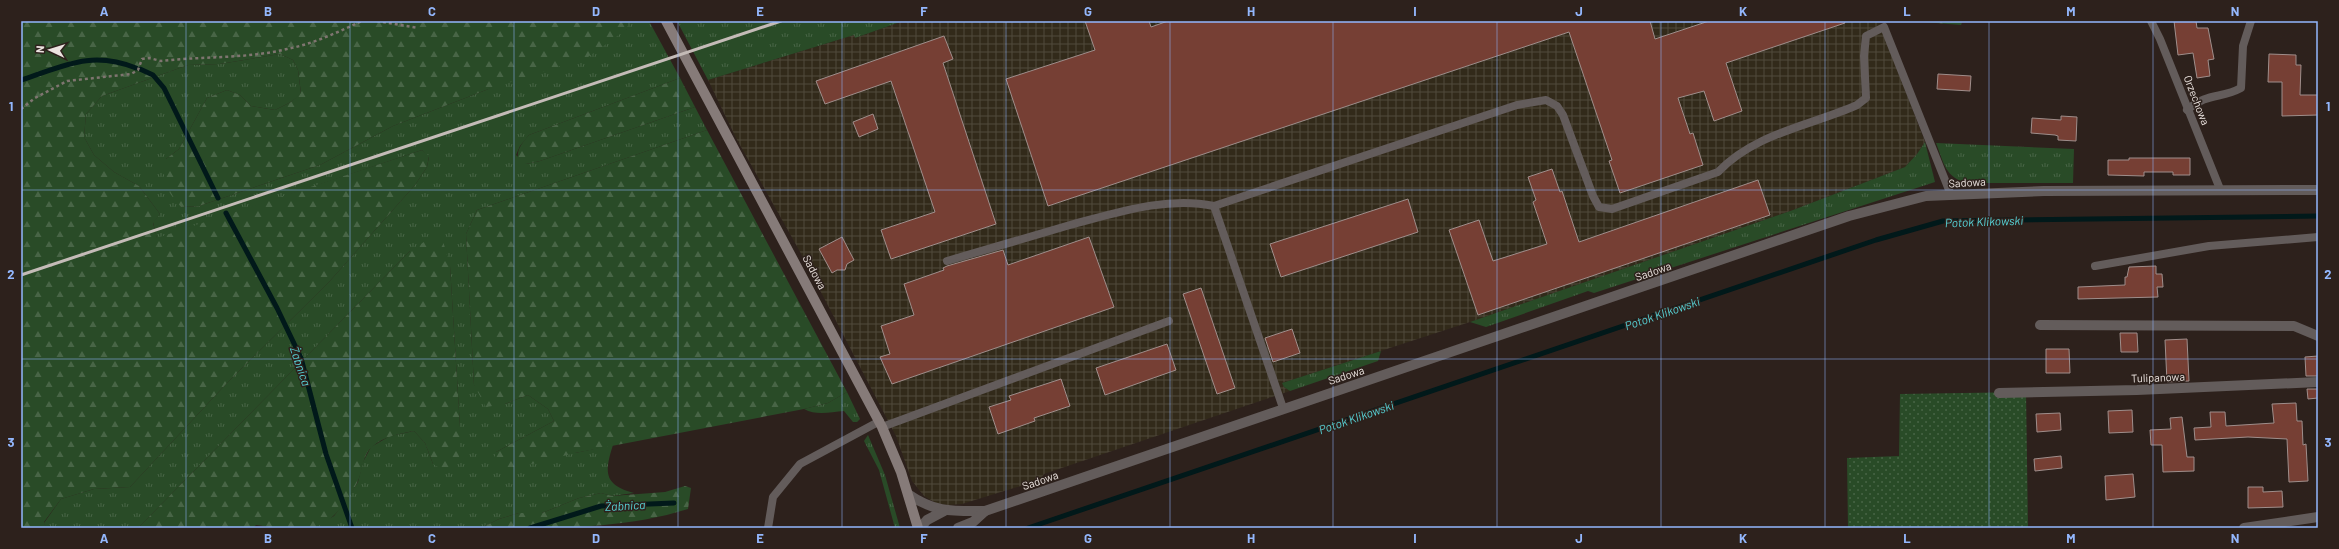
<svg xmlns="http://www.w3.org/2000/svg" width="2339" height="549" viewBox="0 0 2339 549" font-family="Barlow,sans-serif">
<defs>
<pattern id="industrial-grid" width="8" height="8" patternUnits="userSpaceOnUse"><rect width="8" height="8" fill="#322a1a"/><path d="M0 4h8M4 0v8" fill="none" stroke="#50493b"/></pattern>
<pattern id="grass-tufts" width="24" height="20" patternUnits="userSpaceOnUse"><rect width="24" height="20" fill="#294b27"/><path d="M3 7l-1-3M5 7V3M7 7l1-3M15 17l-1-3M17 17v-4M19 17l1-3" fill="none" stroke="#486546"/></pattern>
<pattern id="forest-firs" width="22" height="20" patternUnits="userSpaceOnUse"><rect width="22" height="20" fill="#294b27"/><path d="M5 1l3.5 6h-7zM16 11l3.5 6h-7z" fill="#486546"/></pattern>
<pattern id="park-dots" width="8" height="8" patternUnits="userSpaceOnUse"><rect width="8" height="8" fill="#294b27"/><path d="M2 2h.1M6 6h.1" fill="none" stroke="#486546" stroke-width="1.8" stroke-linecap="round"/></pattern>
</defs>
<rect width="100%" height="100%" fill="#2d211c"/>
<!-- industrial -->
<polygon fill="url(#industrial-grid)" points="903,21 1881,21 1879,22 1925,142 1917,154 1905,167 1793,210 1470,322 1282,383 1284,387 1290,391 1044,474 1040,480 962,504 947,505 936,503 924,496 912,481 896,436 799,250 736,138 708,80 854,35 855,38"/>
<!-- grass -->
<g fill="url(#grass-tufts)">
<path d="M627,21H649L680,78L529,135L520,146L516,155L526,164L540,161L695,107L707,130L477,210L466,234L474,385L505,404L528,395L548,409L554,421L496,452L575,453L613,445C604,473 604,485 634,493L612,496L601,493L579,498L542,513H519L499,519L481,528H313L334,516L347,499L358,482L363,462L371,447L390,436L414,431L425,443L433,464L460,455V427L450,266L410,251L138,528H46L44,523L61,499L94,489L130,487L227,383L329,282L415,185L427,167L429,157L422,150L157,239L153,222L160,214L139,186L114,172L94,155L84,137L86,114L102,96L188,65L220,64L280,54L293,60L298,70L301,94L291,102L275,110L251,106L240,95L227,90L207,98L179,149L166,159L181,207L199,206L320,165L393,126L486,90L627,29Z"/>
<polygon points="677,21 903,21 855,38 854,35 708,80"/>
<polygon points="1925,142 1935,182 1594,293 1588,291 1486,327 1470,322 1793,210 1905,167 1917,154"/>
<path d="M1936,143L2074,149L2073,183H1968C1945,178 1944,163 1936,143Z"/>
<polygon points="1381,351 1378,361 1290,391 1284,387 1282,383"/>
<path d="M847,392L860,419L857,422H853L844,411C830,412 817,416 804,409L828,403Z"/>
<polygon points="868,435 885,475 900,528 895,528 879,470 864,441"/>
</g>
<!-- forest -->
<g fill="url(#forest-firs)">
<path d="M21,21H627V29L588,57L486,90L393,126L320,165L199,206L181,207C166,190 161,182 166,159L179,149L207,98L227,90L240,95L251,106L275,110L291,102L301,93L298,70L293,60L280,54L220,64L188,65L102,96L86,114L84,137L94,155L114,172L139,186L160,214L153,223L157,238L422,150L429,156L427,167L415,185L329,282L227,383L130,487L94,489L61,499L44,522L46,528H21Z"/>
<polygon points="1911,21 1962,21 1961,25"/>
<path d="M680,78L695,107L540,161L526,164L519,163C515,151 521,144 529,135Z"/>
<polygon points="707,130 847,392 828,403 804,409 575,453 504,471 496,469 493,461 496,452 554,421 548,409 528,395 505,404 486,407 474,385 466,234 477,210"/>
<path d="M430,238L443,241L450,266L460,427V455L453,468L443,470L433,464L425,443L414,431C399,434 384,436 372,447C362,455 363,472 357,483C348,501 333,522 313,528C301,531 268,527 256,525L253,528H138L410,251Z"/>
<path d="M685,486L691,488L688,509C621,530 550,528 481,528L499,519L519,513H542L579,498L601,493L612,496L665,492Z"/>
</g>
<!-- park -->
<polygon fill="url(#park-dots)" points="2026,392 2028,528 1848,528 1847,458 1899,456 1900,394"/>
<g fill="none" stroke-linecap="round" stroke-linejoin="round">
<!-- stream -->
<g stroke="#01191a" stroke-width="5">
<polyline points="140,69 153,75 164,88 218,198"/>
<path d="M21,80C64,66 91,50 136,68"/>
<polyline points="226,213 277,308 301,358 326,454 352,528"/>
<polyline points="530,528 601,506 674,503"/>
<polyline points="1028,528 1876,240 1943,221 2318,216"/>
</g>
</g>
<!-- building -->
<g fill="#763f34" stroke="#9f8e8b">
<polygon points="1085,21 1149,21 1151,27 1168,21 1650,21 1655,39 1709,21 1844,21 1845,23 1726,63 1742,111 1714,121 1704,91 1678,98 1690,134 1693,133 1703,165 1620,193 1609,161 1612,160 1569,32 1048,206 1006,79 1095,50"/>
<polygon points="2174,21 2196,21 2197,28 2208,28 2214,59 2208,60 2210,76 2197,78 2193,53 2178,55"/>
<polygon points="944,36 953,59 943,63 996,224 891,259 881,230 935,212 891,81 825,104 816,81"/>
<polygon points="2269,54 2296,55 2296,65 2301,65 2300,95 2318,95 2318,115 2282,116 2282,82 2268,82"/>
<polygon points="1938,74 1971,76 1970,91 1937,89"/>
<polygon points="873,114 878,129 859,137 853,122"/>
<polygon points="2061,116 2077,117 2076,141 2058,140 2058,136 2055,135 2031,133 2032,118 2061,120"/>
<polygon points="2129,158 2190,158 2190,175 2173,175 2173,172 2144,172 2144,176 2108,175 2108,160 2129,160"/>
<polygon points="1552,169 1560,192 1562,191 1579,242 1758,180 1770,215 1478,315 1449,230 1479,220 1493,261 1547,244 1533,202 1536,200 1528,177"/>
<polygon points="1408,199 1418,232 1281,277 1270,244"/>
<polygon points="842,237 854,260 847,264 845,270 837,270 832,273 819,249"/>
<polygon points="1089,237 1114,307 892,384 880,357 890,354 881,326 914,315 904,284 944,270 943,268 947,266 1003,250 1008,265"/>
<polygon points="2156,266 2156,274 2162,274 2163,287 2157,287 2158,297 2078,299 2078,287 2125,285 2125,277 2127,277 2129,267"/>
<polygon points="1201,288 1235,388 1217,394 1183,294"/>
<polygon points="1292,329 1300,353 1273,362 1265,338"/>
<polygon points="2120,333 2137,333 2138,352 2121,352"/>
<polygon points="2187,339 2189,381 2167,382 2165,340"/>
<polygon points="1167,344 1176,370 1105,395 1096,368"/>
<polygon points="2046,349 2069,349 2070,373 2046,373"/>
<polygon points="2318,356 2318,376 2306,376 2305,357"/>
<polygon points="1061,379 1070,406 1034,418 1035,421 998,434 989,407 1011,400 1009,396"/>
<polygon points="2307,389 2318,389 2318,398 2308,399"/>
<polygon points="2296,403 2297,421 2302,421 2303,445 2306,444 2308,481 2289,482 2287,439 2248,437 2195,440 2194,428 2211,427 2210,412 2225,412 2226,426 2274,423 2272,404"/>
<polygon points="2132,410 2133,432 2109,433 2108,411"/>
<polygon points="2060,413 2061,430 2037,432 2036,414"/>
<polygon points="2182,417 2187,457 2194,457 2194,471 2163,472 2162,445 2151,445 2150,430 2171,429 2170,418"/>
<polygon points="2061,456 2062,468 2035,471 2034,459"/>
<polygon points="2133,474 2135,497 2106,500 2105,476"/>
<polygon points="2248,487 2263,487 2263,492 2282,491 2283,507 2248,508"/>
</g>
<g fill="none" stroke-linecap="round" stroke-linejoin="round">
<!-- path -->
<g stroke="#7f7570" stroke-width="2.5" stroke-dasharray="3 3" stroke-linecap="butt">
<polyline points="377,21 418,28"/>
<path d="M21,109L35,98L67,81L131,74L138,70L142,59L149,58L161,61C203,56 246,59 287,49C313,44 338,32 362,21"/>
</g>
<!-- lane -->
<g stroke="#635c5b" stroke-width="8">
<polyline points="2151,21 2160,39 2220,189"/>
<path d="M2187,110C2208,92 2221,99 2241,88L2243,46L2251,21"/>
<path d="M947,261C988,249 1029,237 1070,225C1116,213 1166,196 1214,206"/>
<polyline points="2095,266 2209,246 2318,237"/>
<path d="M1283,408L1214,206L1517,105L1546,100L1557,106L1563,115L1593,196L1599,207L1612,209L1718,172C1755,133 1810,126 1857,105L1866,98L1864,56L1866,36L1884,27L1951,195"/>
<polyline points="882,427 1169,321"/>
<polyline points="768,528 773,497 800,464 880,421"/>
</g>
<!-- street -->
<g stroke="#635c5b" stroke-width="10">
<polyline points="2040,325 2294,326 2318,336"/>
<polyline points="1999,393 2137,390 2318,382"/>
<path d="M908,494C935,513 954,511 985,511L1849,216L1926,196L2044,191L2318,190"/>
<polyline points="920,528 927,520 944,511"/>
<polyline points="958,528 973,522 985,511"/>
<polyline points="2244,528 2318,517"/>
</g>
<!-- secondary -->
<polyline stroke="#867b79" stroke-width="10" points="666,21 882,427 901,472 918,528"/>
<!-- rail -->
<polyline stroke="#c4bbb7" stroke-width="3" points="21,275 781,21"/>
</g>
<!-- grid -->
<path fill="none" stroke="#93b7fd" stroke-width="1" stroke-opacity="0.55" d="M186,21V528M350,21V528M514,21V528M678,21V528M842,21V528M1006,21V528M1170,21V528M1333,21V528M1497,21V528M1661,21V528M1825,21V528M1989,21V528M2153,21V528M21,190H2318M21,359H2318"/>
<g text-anchor="middle" dominant-baseline="central" stroke-width="3" stroke-linejoin="round" paint-order="stroke">
<!-- street labels -->
<g font-size="11" fill="#ebe3df" stroke="#2d211c">
<text transform="translate(2197 100) rotate(69)">Orzechowa</text>
<text transform="translate(1967 182) rotate(-3)">Sadowa</text>
<text transform="translate(1653 271) rotate(-19)">Sadowa</text>
<text transform="translate(815 272) rotate(62)">Sadowa</text>
<text transform="translate(1346 375) rotate(-18)">Sadowa</text>
<text transform="translate(2158 377) rotate(-2)">Tulipanowa</text>
<text transform="translate(1040 480) rotate(-19)">Sadowa</text>
</g>
<!-- water labels -->
<g font-size="12" font-style="italic" fill="#57d3d7" stroke="#2d211c">
<text transform="translate(1984 221) rotate(-2)">Potok Klikowski</text>
<text transform="translate(1662 313) rotate(-19)">Potok Klikowski</text>
<text transform="translate(301 366) rotate(71)">Żabnica</text>
<text transform="translate(1356 417) rotate(-19)">Potok Klikowski</text>
<text transform="translate(625 505) rotate(-3)">Żabnica</text>
</g>
</g>
<!-- border -->
<rect width="2339" height="549" fill="none" stroke="#2d211c" stroke-width="44"/>
<!-- north arrow -->
<g transform="translate(50 50) rotate(274)" stroke="#2d211c" stroke-width="3" paint-order="stroke">
<path d="M0-3L7 15L0 10L-7 15Z" fill="#ebe3df"/>
<text y="-6" font-size="11" font-weight="bold" text-anchor="middle" fill="#ebe3df">N</text>
</g>
<rect x="22" y="22" width="2295" height="505" fill="none" stroke="#93b7fd" stroke-width="1.5"/>
<g font-size="13" text-anchor="middle" font-weight="bold" fill="#93b7fd">
<text x="104" y="16">A</text>
<text x="268" y="16">B</text>
<text x="432" y="16">C</text>
<text x="596" y="16">D</text>
<text x="760" y="16">E</text>
<text x="924" y="16">F</text>
<text x="1088" y="16">G</text>
<text x="1251" y="16">H</text>
<text x="1415" y="16">I</text>
<text x="1579" y="16">J</text>
<text x="1743" y="16">K</text>
<text x="1907" y="16">L</text>
<text x="2071" y="16">M</text>
<text x="2235" y="16">N</text>
<text x="11" y="111">1</text>
<text x="2328" y="111">1</text>
<text x="11" y="279">2</text>
<text x="2328" y="279">2</text>
<text x="11" y="447">3</text>
<text x="2328" y="447">3</text>
<text x="104" y="543">A</text>
<text x="268" y="543">B</text>
<text x="432" y="543">C</text>
<text x="596" y="543">D</text>
<text x="760" y="543">E</text>
<text x="924" y="543">F</text>
<text x="1088" y="543">G</text>
<text x="1251" y="543">H</text>
<text x="1415" y="543">I</text>
<text x="1579" y="543">J</text>
<text x="1743" y="543">K</text>
<text x="1907" y="543">L</text>
<text x="2071" y="543">M</text>
<text x="2235" y="543">N</text>
</g>
</svg>
